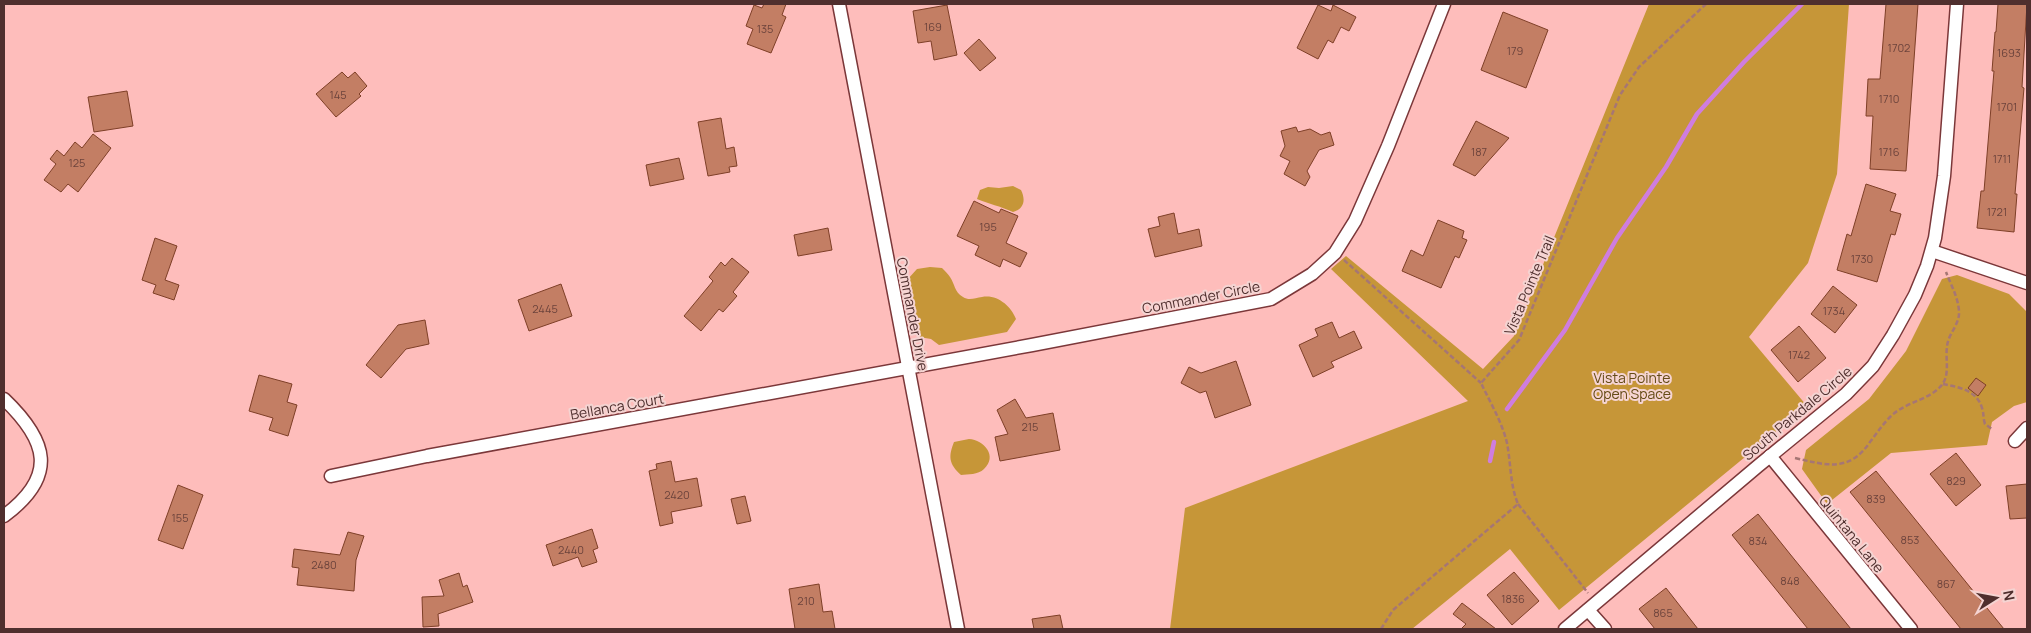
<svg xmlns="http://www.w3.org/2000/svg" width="2031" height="633" viewBox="0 0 2031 633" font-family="Manrope,sans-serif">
<rect width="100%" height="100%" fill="#febdbb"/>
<!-- green -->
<g fill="#c69638">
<polygon points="1649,4 1849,4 1837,174 1808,263 1749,337 1807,406 1559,610 1510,549 1412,629 1170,629 1185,508 1468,401 1331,269 1346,256 1483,369 1514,336"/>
<path d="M1013,186L1021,190C1026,200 1024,209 1013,212C1000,206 989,204 977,199L980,190L988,187L999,188Z"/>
<path d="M930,267L942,268C945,271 948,274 950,277C955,284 954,292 963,297C969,301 975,298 982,297C997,294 1011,306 1016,319L1007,332L939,345L931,339L919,337L907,280L917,269Z"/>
<polygon points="1957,275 2009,294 2027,312 2027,402 2014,406 1992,422 1987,445 1891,453 1827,504 1802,469 1806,450 1869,399 1906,351 1942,279"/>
<path d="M969,439C984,440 998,456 984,469C978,475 968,474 961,475C949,464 948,457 954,442Z"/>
</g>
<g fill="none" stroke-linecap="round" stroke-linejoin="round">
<!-- stream -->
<g stroke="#cf7ddf" stroke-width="4.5">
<polyline points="1507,409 1565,330 1617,238 1666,167 1697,114 1744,62 1802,4"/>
<polyline points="1490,461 1494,442"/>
</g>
</g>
<!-- building -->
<g fill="#c37e64" stroke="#7e3f27">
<polygon points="764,4 786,4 782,15 786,17 771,53 747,44 753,29 746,26 754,5 762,8"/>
<polygon points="1886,4 1918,4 1906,171 1870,169 1873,116 1866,116 1868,79 1880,79"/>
<polygon points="1998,4 2027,4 2022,87 2024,88 2015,194 2017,194 2014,232 1977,228 1981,191 1984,191 1994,71 1992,71 1995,32 1996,32"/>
<polygon points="947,5 957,55 934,60 931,41 918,43 913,11"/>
<polygon points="1318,5 1331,11 1333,5 1356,17 1349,31 1341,27 1333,43 1328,40 1318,59 1297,48"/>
<polygon points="1503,12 1548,30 1526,88 1481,70"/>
<polygon points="979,39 996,58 980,71 964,53"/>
<polygon points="342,72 348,78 355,72 367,86 359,94 361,96 336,117 316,94"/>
<polygon points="127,91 133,126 94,132 88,97"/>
<polygon points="721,118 726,149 734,147 737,166 729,167 730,172 708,176 698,122"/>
<polygon points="1476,121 1509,138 1475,176 1453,165"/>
<polygon points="1296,127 1298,132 1310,129 1321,135 1330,132 1334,145 1319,150 1307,171 1310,177 1305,186 1284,174 1290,161 1280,156 1285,146 1281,131"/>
<polygon points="93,134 111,148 78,192 68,184 61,192 44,180 56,164 50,159 57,150 64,156 75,142 82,148"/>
<polygon points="679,158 684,179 650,186 646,165"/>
<polygon points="1866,184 1896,194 1890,211 1901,214 1895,235 1891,234 1877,282 1837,270 1847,234 1851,236"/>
<polygon points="974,201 999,213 1001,209 1018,216 1006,243 1027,253 1020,267 1003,259 1000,267 975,255 979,246 957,236"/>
<polygon points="1174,213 1178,234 1199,229 1202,246 1155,257 1148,229 1160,226 1158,217"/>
<polygon points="1438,220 1464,231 1462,238 1467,240 1459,258 1455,256 1441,288 1402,271 1411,250 1423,256"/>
<polygon points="828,228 832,250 798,256 794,235"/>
<polygon points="155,238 177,246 165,280 179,285 174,300 153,293 156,285 142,280"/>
<polygon points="732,258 749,272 733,292 737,296 723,312 719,309 701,331 684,316 713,281 709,277 721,262 725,266"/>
<polygon points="561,284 572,316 529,331 518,300"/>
<polygon points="1833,286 1857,305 1835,333 1811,314"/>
<polygon points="425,320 429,344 406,349 381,378 366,365 398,325"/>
<polygon points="1332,322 1339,338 1354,331 1362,348 1331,362 1334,367 1313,377 1299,345 1318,336 1315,329"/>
<polygon points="1799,326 1826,358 1798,382 1771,350"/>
<polygon points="1236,361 1251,405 1215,418 1206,391 1200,393 1181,383 1189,367 1201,373"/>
<polygon points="259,375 292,384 287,402 297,405 288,436 269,430 273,418 249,411"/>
<polygon points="1976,378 1986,385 1978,396 1968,388"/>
<polygon points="1015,399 1026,418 1053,413 1060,450 1000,461 995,437 1008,434 997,410"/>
<polygon points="1956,453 1981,485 1956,506 1930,474"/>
<polygon points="671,461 675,482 697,478 702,506 671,512 673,523 660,526 649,471 657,469 656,464"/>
<polygon points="1876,471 1910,513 2004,629 1961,629 1850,492"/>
<polygon points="2027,484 2027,518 2010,519 2006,486"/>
<polygon points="178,485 203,495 183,549 158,540"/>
<polygon points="745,496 751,521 737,524 731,499"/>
<polygon points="1758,514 1790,554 1851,629 1808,629 1732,535"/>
<polygon points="592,529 598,548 593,550 597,562 582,567 578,557 553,566 546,545"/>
<polygon points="348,532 364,536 356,560 354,591 297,585 299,568 292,567 294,549 340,555"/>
<polygon points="1514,572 1539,601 1512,625 1487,595"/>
<polygon points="459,573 463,587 467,585 473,602 438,614 439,626 423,627 422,597 444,596 439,580"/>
<polygon points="819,584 823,612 832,611 835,629 795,629 789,589"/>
<polygon points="1666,588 1698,629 1655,629 1639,609"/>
<polygon points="1462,603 1496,629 1461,629 1466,624 1453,614"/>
<polygon points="1060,615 1063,629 1034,629 1032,619"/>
</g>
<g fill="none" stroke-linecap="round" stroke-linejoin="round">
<defs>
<g id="minor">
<polyline points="839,4 958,629"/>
<polyline points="1932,251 2027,283"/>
<path d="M4,399C48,441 58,476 4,516"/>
<polyline points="2015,441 2027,428"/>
<polyline points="1770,456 1911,629"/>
<polyline points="331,476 427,456 1032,345 1271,299 1312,274 1335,253 1355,221 1388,146 1444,4"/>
<polyline points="1588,610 1605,629"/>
<polyline points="1565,629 1758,466 1846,394 1873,366 1893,335 1915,295 1927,266 1935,238 1944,176 1957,4"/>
</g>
</defs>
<!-- minor casing -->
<use href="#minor" stroke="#7b3739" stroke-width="15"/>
<!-- path -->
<g stroke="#a67674" stroke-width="2.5" stroke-dasharray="5 2.5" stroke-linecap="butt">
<polyline points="1344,260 1481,383"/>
<path d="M1943,384C1958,387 1977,390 1982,408C1984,414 1983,418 1985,424L1993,430"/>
<path d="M1795,458C1826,465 1849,473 1870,442C1877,433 1883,424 1891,416C1906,402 1928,400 1940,387C1951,376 1945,360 1947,347C1948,333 1960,325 1959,311C1958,297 1951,285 1946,272"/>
<polyline points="1518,504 1588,593"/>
<path d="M1381,629L1393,610L1518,504C1510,485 1511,464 1507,443C1502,422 1490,402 1481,383L1519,340L1620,95L1639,67L1706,4"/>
</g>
<!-- minor -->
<use href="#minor" stroke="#fff" stroke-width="12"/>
</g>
<g text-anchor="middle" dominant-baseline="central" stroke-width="4" stroke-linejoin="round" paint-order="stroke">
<!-- number labels -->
<g font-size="11" fill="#6c433c">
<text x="933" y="26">169</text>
<text x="765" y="28">135</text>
<text x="1899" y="47">1702</text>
<text x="1515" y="50">179</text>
<text x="2009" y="52">1693</text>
<text x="338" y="94">145</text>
<text x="1889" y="98">1710</text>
<text x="2007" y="106">1701</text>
<text x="1479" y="151">187</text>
<text x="1889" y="151">1716</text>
<text x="2002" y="158">1711</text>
<text x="77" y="162">125</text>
<text x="1997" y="211">1721</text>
<text x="988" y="226">195</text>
<text x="1862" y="258">1730</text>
<text x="545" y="308">2445</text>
<text x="1834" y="310">1734</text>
<text x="1799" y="354">1742</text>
<text x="1030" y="426">215</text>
<text x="1956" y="480">829</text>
<text x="677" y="494">2420</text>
<text x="1876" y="498">839</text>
<text x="180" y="517">155</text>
<text x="1910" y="539">853</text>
<text x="1758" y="540">834</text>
<text x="571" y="549">2440</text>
<text x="324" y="564">2480</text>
<text x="1790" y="580">848</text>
<text x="1946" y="583">867</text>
<text x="1513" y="598">1836</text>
<text x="806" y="600">210</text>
<text x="1663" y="612">865</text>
</g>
<!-- street labels -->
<g font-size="14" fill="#4f2f2e" stroke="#f5d4d2">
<text transform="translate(1529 285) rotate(-67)">Vista Pointe Trail</text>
<text transform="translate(1201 297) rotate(-11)">Commander Circle</text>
<text transform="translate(913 314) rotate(79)">Commander Drive</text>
<text transform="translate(617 406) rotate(-10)">Bellanca Court</text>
<text transform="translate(1797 413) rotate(-40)">South Parkdale Circle</text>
<text transform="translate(1852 534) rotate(51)">Quintana Lane</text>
</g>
<!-- park labels -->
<g font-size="14" fill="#654b16" stroke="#f5d4d2">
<text x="1632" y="377">Vista Pointe<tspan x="1632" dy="16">Open Space</tspan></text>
</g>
</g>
<!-- border -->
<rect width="2031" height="633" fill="none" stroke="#4f2f2e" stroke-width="10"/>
<!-- north arrow -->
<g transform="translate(1996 598) rotate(79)" stroke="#f5d4d2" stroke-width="4" paint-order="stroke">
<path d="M0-4L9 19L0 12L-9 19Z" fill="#4f2f2e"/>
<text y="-8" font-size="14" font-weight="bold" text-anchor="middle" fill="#4f2f2e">N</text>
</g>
</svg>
